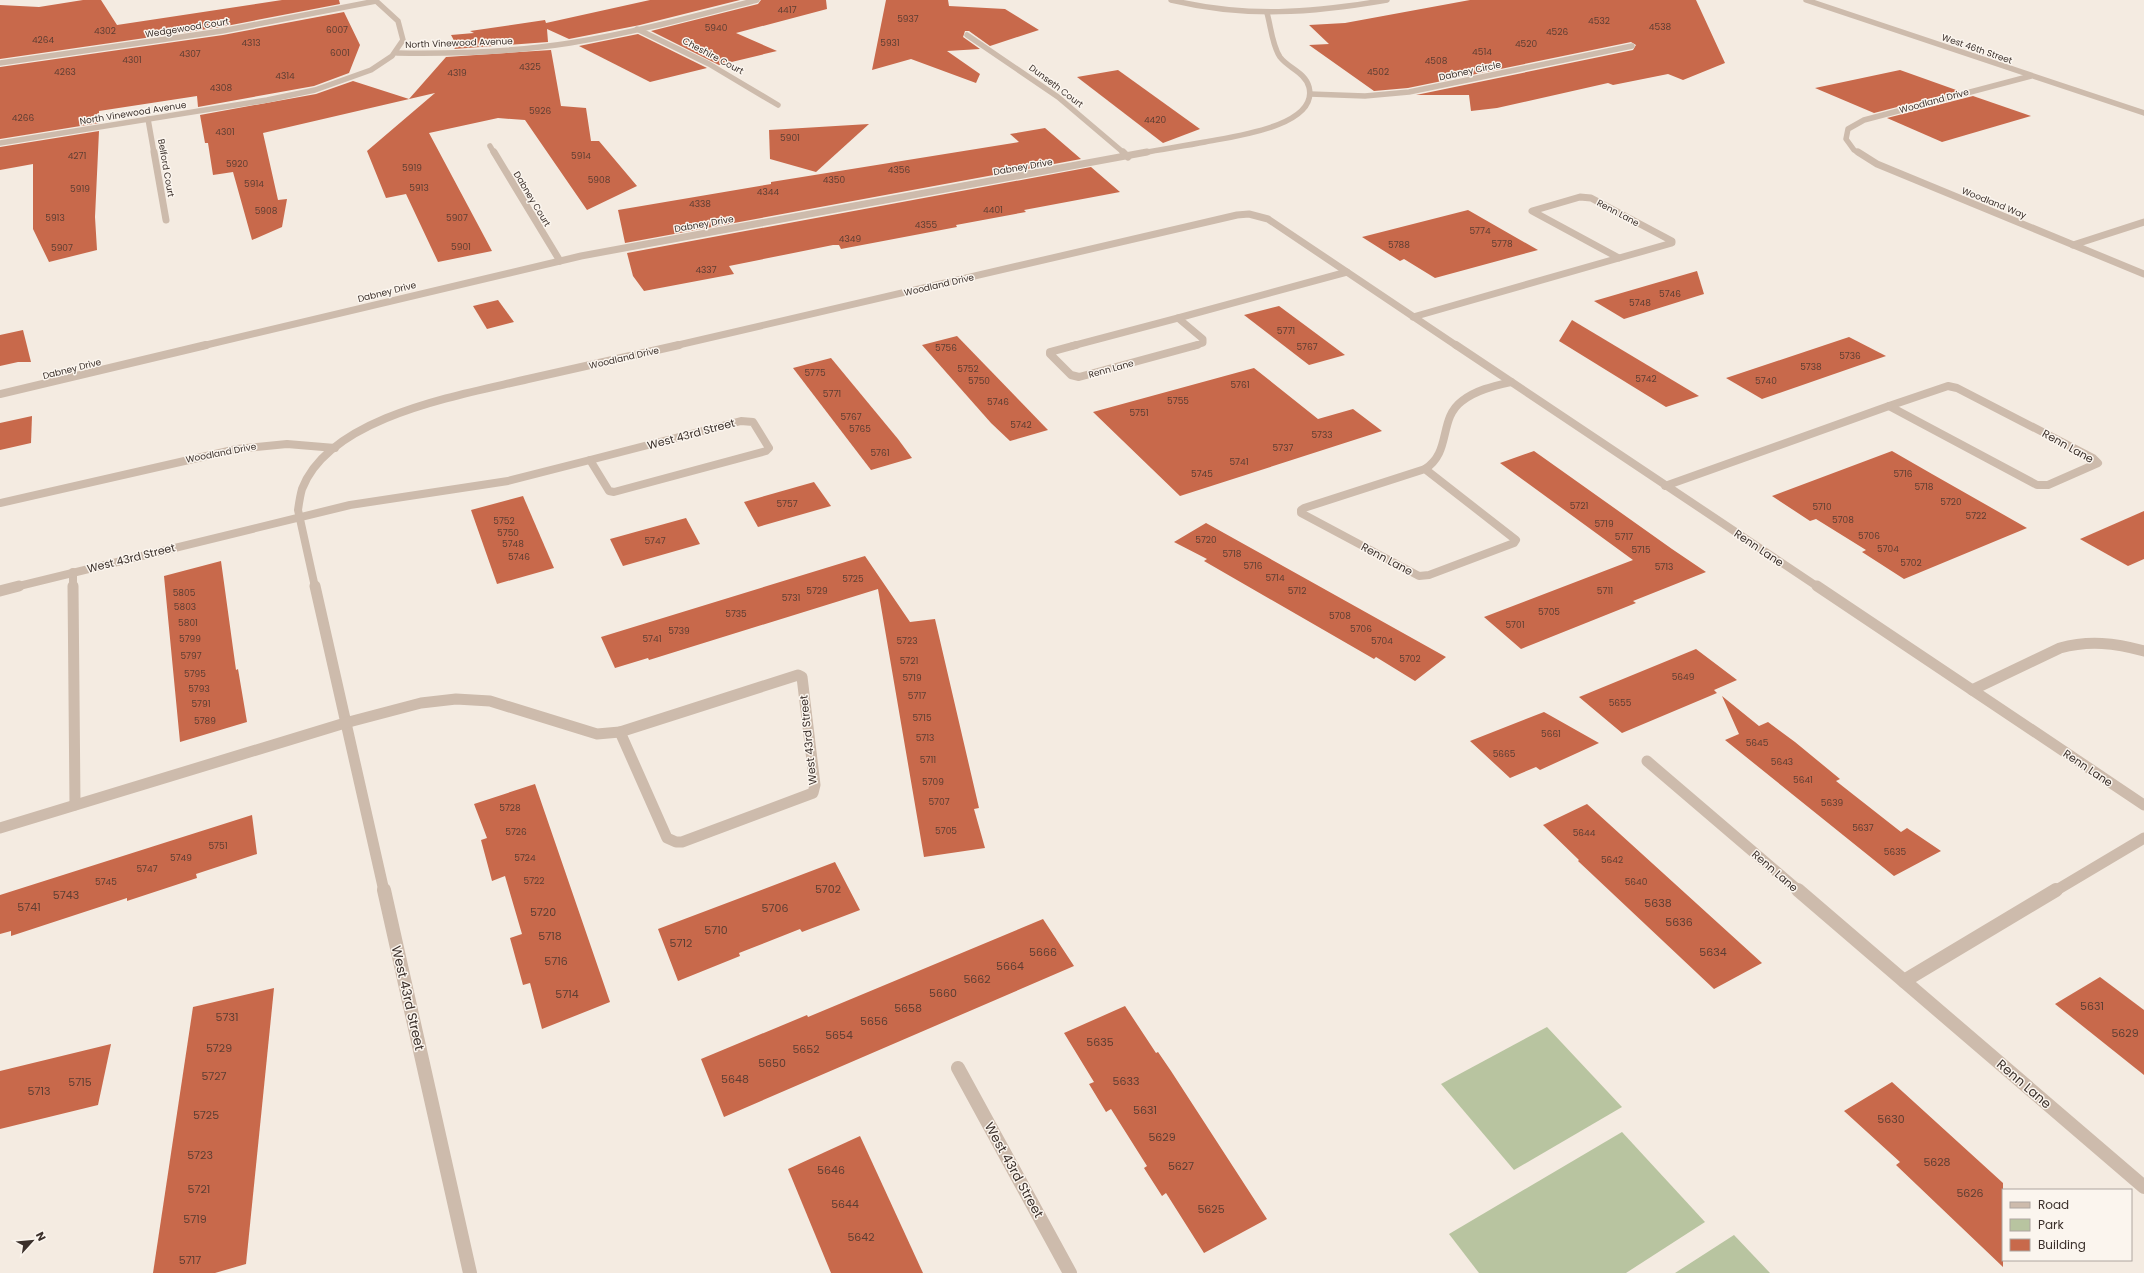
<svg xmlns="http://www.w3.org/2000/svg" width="2144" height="1273" viewBox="0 0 2144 1273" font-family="Poppins,sans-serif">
<rect width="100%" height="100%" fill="#f4ebe1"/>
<!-- green -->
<g fill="#b8c4a0">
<polygon points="1547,1027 1622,1107 1514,1170 1441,1084"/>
<polygon points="1622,1132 1705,1222 1626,1273 1479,1273 1449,1234"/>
<polygon points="1734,1235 1770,1273 1675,1273"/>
</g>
<!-- building -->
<g fill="#c8694b">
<polygon points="83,0 101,0 117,25 282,0 339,0 340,4 221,27 0,59 0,5 39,7"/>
<polygon points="650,0 740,0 640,25 569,39 547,29 548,42 454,49 457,46 451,35 474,33 470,31 545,20 546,23"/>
<polygon points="761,0 826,0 827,9 736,33 777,51 719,65 651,31 758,4"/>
<polygon points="886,0 948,0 949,6 1005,9 1039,30 990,46 969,31 965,31 963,37 980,49 947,51 980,74 976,83 911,59 872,70"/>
<polygon points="1470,0 1696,0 1725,63 1683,80 1668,74 1613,85 1608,83 1497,108 1471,111 1469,95 1416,95 1633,50 1636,45 1631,42 1408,88 1374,91 1309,45 1329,44 1309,25 1345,23"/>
<polygon points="344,12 360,45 349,73 314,86 198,107 197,96 99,111 99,123 0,139 0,67 223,35"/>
<polygon points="638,34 707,68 650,82 579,46"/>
<polygon points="551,50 561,106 586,108 591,141 599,141 637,186 587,210 525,120 498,118 429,133 492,251 438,262 406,194 386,198 367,151 435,93 263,133 278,200 287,199 282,227 252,240 233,172 213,175 208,143 205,143 200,115 316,94 353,81 409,99 446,57"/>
<polygon points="1118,70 1200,129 1163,143 1077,77"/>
<polygon points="1900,70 1959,91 1874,113 1815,88"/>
<polygon points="1973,96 2031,116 1942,142 1887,118"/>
<polygon points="869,124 816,172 770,159 769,130"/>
<polygon points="1045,128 1081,159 625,243 618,210 771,184 771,182 1019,142 1010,134"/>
<polygon points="99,131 95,217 97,250 49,262 33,229 33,164 0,170 0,147"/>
<polygon points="1091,167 1120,192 1024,210 1026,212 956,225 957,227 841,249 839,245 833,245 729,266 734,274 644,291 633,276 627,253"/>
<polygon points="1468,210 1538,250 1435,278 1404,259 1400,261 1362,237"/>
<polygon points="1697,271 1704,294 1624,319 1594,301"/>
<polygon points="498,300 514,322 487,329 473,306"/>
<polygon points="1279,306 1302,323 1345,355 1309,365 1244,315"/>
<polygon points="1572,320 1699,396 1666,407 1559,341"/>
<polygon points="23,330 31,362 18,362 0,366 0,335"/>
<polygon points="957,336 1048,430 1010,441 991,423 922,345"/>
<polygon points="1849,337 1886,356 1762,399 1726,378"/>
<polygon points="831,358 898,439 912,458 871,470 793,368"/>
<polygon points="1254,368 1318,419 1353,409 1382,431 1180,496 1093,412"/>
<polygon points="32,416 31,443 0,450 0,423"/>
<polygon points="1534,451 1672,549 1706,572 1633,601 1636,603 1521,649 1484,617 1633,560 1500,463"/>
<polygon points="1892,451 1932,474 2027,528 1904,579 1862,552 1866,550 1816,519 1810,521 1772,496"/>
<polygon points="814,482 831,506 758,527 744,502"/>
<polygon points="523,496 554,568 497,584 471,510"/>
<polygon points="2144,511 2144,559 2128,566 2080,539"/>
<polygon points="686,518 700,544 623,566 610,539"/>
<polygon points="1206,523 1446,657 1415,681 1376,657 1374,659 1204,561 1207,559 1174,542"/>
<polygon points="865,556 910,622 935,619 979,808 974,809 985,848 924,857 878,589 649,660 648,658 615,668 601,637"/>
<polygon points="221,561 236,670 238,669 247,722 180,742 164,576"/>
<polygon points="1696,649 1737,680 1714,690 1717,693 1622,733 1579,697"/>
<polygon points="1722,696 1759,726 1768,722 1795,742 1840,779 1836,781 1901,832 1907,828 1941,851 1894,876 1725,740 1739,734"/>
<polygon points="1544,712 1599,743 1540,770 1536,767 1510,778 1470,741"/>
<polygon points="535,784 610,1002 542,1029 530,983 523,985 510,938 522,934 505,876 492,881 481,840 487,838 474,804"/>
<polygon points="1587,804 1762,963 1714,989 1578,861 1579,860 1543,825"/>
<polygon points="252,815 257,854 196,874 197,878 127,901 127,898 11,936 11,931 0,934 0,895"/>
<polygon points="835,862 860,910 802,932 800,929 739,953 740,956 678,981 658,929"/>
<polygon points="1043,919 1074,966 724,1117 701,1059 807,1015 808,1017"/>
<polygon points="2100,977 2144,1010 2144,1075 2055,1004"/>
<polygon points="274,988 246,1264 215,1273 153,1273 193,1007"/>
<polygon points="1125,1006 1156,1053 1158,1052 1171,1071 1267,1219 1204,1253 1166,1193 1162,1196 1144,1168 1147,1166 1111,1109 1106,1112 1089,1084 1094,1082 1064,1033"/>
<polygon points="111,1044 98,1105 0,1129 0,1071"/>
<polygon points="1892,1082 2003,1183 2003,1267 1896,1165 1900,1162 1844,1111"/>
<polygon points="860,1136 923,1273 831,1273 788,1169"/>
</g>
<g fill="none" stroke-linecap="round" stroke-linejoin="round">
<!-- minor-far4 -->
<g stroke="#cdbbac" stroke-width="5.5">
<path d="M1171,0C1246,18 1312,13 1387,0"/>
<polyline points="1806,0 2144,113"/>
<polyline points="637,29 709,64 778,105"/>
<polyline points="967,35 1058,97 1124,153"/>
<path d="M397,53C455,54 513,52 570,43C633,33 695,16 757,0"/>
<polyline points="0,63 222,31 376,1"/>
<polyline points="1310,94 1365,96 1409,92 1632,46"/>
<polyline points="148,119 154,153"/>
<polyline points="0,143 267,100 315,90 371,70 392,56 403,40 398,21 375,0"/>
<polyline points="490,146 494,153"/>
<path d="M1142,153C1163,149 1184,146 1205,142C1229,137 1319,127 1309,87C1305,72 1288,68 1280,57C1272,45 1271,27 1267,13"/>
<polyline points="1859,153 1854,150 1846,139 1848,129 1864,120 2031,76"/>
</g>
<!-- minor-far3 -->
<g stroke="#cdbbac" stroke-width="7">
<polyline points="154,152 166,220"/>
<polyline points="494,152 560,261"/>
<polyline points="1123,152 1128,157"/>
<polyline points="1858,152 1877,164 2144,274"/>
<polygon points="1580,197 1591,198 1672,241 1672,243 1619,258 1532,211"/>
<polyline points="2073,245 2144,222"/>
<polyline points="1413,317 1619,258"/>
<polyline points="1178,318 1347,272"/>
<polyline points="202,346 581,256 1147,152"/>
<polyline points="674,346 1237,215 1249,214 1268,219 1457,346"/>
<polyline points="1072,346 1178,318 1203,339 1203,343 1194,346"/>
</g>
<!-- minor-far2 -->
<g stroke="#cdbbac" stroke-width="8">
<polyline points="1076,345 1050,352 1050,354 1071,375 1079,377 1197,345"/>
<polyline points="1456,345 1818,587"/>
<polygon points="1948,386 1957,388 2093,458 2098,463 2048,485 2037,485 1889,406"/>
<polyline points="0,394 206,345"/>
<polygon points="741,421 753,422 769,448 766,451 614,492 609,491 590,460"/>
<polygon points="1425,469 1516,540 1514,543 1429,575 1419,576 1301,513 1301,510 1304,508"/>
<path d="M1425,469C1452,452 1438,419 1462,401C1476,390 1494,386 1511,382"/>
<polyline points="1665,486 1889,406"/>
<polyline points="0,503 237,449 287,444 335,448"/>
<polyline points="73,572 73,587"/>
<polyline points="15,587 350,505 508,481 590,460"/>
<path d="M315,587L298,510C299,503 300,496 302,489C330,416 461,395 528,379C578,368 629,356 679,345"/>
</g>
<!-- minor-far1 -->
<g stroke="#cdbbac" stroke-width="11">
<polyline points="73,586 75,805"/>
<polyline points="315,586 384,891"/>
<polyline points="1817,586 2144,805"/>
<polyline points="0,591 19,586"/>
<polygon points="798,675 802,677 815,785 813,793 682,842 676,842 667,838 620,732"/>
<path d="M1972,690L2060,648C2089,640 2115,643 2144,651"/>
<polyline points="1647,761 1799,891"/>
<polyline points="0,828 345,723 421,703 456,699 490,701 597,734 620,732"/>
<polyline points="2055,891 2144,838"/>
</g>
<!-- minor -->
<g stroke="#cdbbac" stroke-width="14">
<polyline points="384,890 470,1273"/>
<polyline points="1798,890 2144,1187"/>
<polyline points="1904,981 2056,890"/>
<polyline points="958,1068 1070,1273"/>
</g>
</g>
<g text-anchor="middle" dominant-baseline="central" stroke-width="3" stroke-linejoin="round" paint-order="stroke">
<!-- number labels -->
<g font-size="9" fill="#5e3e33">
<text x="787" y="10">4417</text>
<text x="908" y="19">5937</text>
<text x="1599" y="21">4532</text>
<text x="1660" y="27">4538</text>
<text x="716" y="28">5940</text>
<text x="337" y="30">6007</text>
<text x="105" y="31">4302</text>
<text x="1557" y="32">4526</text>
<text x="43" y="40">4264</text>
<text x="251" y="43">4313</text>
<text x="890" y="43">5931</text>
<text x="1526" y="44">4520</text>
<text x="1482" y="52">4514</text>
<text x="340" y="53">6001</text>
<text x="190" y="54">4307</text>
<text x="132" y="60">4301</text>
<text x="1436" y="61">4508</text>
<text x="530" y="67">4325</text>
<text x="65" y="72">4263</text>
<text x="1378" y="72">4502</text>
<text x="457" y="73">4319</text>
<text x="285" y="76">4314</text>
<text x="221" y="88">4308</text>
<text x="540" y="111">5926</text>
<text x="23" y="118">4266</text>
<text x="1155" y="120">4420</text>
<text x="225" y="132">4301</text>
<text x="790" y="138">5901</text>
<text x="77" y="156">4271</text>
<text x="581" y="156">5914</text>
<text x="237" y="164">5920</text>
<text x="412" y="168">5919</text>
<text x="899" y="170">4356</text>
<text x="599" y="180">5908</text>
<text x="834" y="180">4350</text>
<text x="254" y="184">5914</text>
<text x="419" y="188">5913</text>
<text x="80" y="189">5919</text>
<text x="768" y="192">4344</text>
<text x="700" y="204">4338</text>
<text x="993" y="210">4401</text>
<text x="266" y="211">5908</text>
<text x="55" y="218">5913</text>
<text x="457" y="218">5907</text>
<text x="926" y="225">4355</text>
<text x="1480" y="231">5774</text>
<text x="850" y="239">4349</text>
<text x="1502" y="244">5778</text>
<text x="1399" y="245">5788</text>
<text x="461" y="247">5901</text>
<text x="62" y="248">5907</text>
<text x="706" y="270">4337</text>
<text x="1670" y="294">5746</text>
<text x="1640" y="303">5748</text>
<text x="1286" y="331">5771</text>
<text x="1307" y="347">5767</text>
<text x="946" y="348">5756</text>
<text x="1850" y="356">5736</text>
<text x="1811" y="367">5738</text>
<text x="968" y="369">5752</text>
<text x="815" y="373">5775</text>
<text x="1646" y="379">5742</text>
<text x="979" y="381">5750</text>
<text x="1766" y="381">5740</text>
<text x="1240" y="385">5761</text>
<text x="832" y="394">5771</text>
<text x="1178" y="401">5755</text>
<text x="998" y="402">5746</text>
<text x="1139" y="413">5751</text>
<text x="851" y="417">5767</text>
<text x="1021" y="425">5742</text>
<text x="860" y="429">5765</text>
<text x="1322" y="435">5733</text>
<text x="1283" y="448">5737</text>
<text x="880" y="453">5761</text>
<text x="1239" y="462">5741</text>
<text x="1202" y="474">5745</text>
<text x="1903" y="474">5716</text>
<text x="1924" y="487">5718</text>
<text x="1951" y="502">5720</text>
<text x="787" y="504">5757</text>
<text x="1579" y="506">5721</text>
<text x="1822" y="507">5710</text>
<text x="1976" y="516">5722</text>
<text x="1843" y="520">5708</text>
<text x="504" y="521">5752</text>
<text x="1604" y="524">5719</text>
<text x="508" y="533">5750</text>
<text x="1869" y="536">5706</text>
<text x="1624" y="537">5717</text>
<text x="1206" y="540">5720</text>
<text x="655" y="541">5747</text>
<text x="513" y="544">5748</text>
<text x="1888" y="549">5704</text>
<text x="1641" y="550">5715</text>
<text x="1232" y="554">5718</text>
<text x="519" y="557">5746</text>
<text x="1911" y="563">5702</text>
<text x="1253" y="566">5716</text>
<text x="1664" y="567">5713</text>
<text x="1275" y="578">5714</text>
<text x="853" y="579">5725</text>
<text x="817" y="591">5729</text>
<text x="1297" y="591">5712</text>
<text x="1605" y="591">5711</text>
<text x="184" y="593">5805</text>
<text x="791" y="598">5731</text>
<text x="185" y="607">5803</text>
<text x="1549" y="612">5705</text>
<text x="736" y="614">5735</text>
<text x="1340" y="616">5708</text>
<text x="188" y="623">5801</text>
<text x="1515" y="625">5701</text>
<text x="1361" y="629">5706</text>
<text x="679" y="631">5739</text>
<text x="190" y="639">5799</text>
<text x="652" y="639">5741</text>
<text x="907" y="641">5723</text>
<text x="1382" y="641">5704</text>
<text x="191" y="656">5797</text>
<text x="1410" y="659">5702</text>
<text x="909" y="661">5721</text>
<text x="195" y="674">5795</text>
<text x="1683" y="677">5649</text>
<text x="912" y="678">5719</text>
<text x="199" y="689">5793</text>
<text x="917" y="696">5717</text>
<text x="1620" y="703">5655</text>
<text x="201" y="704">5791</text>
<text x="922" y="718">5715</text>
<text x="205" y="721">5789</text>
<text x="1551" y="734">5661</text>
<text x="925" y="738">5713</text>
<text x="1757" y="743">5645</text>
<text x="1504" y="754">5665</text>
<text x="928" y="760">5711</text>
<text x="1782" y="762">5643</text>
<text x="1803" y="780">5641</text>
<text x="933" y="782">5709</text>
<text x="939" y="802">5707</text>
<text x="1832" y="803">5639</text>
<text x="510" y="808">5728</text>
<text x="1863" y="828">5637</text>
<text x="946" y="831">5705</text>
<text x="516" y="832">5726</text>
<text x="1584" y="833">5644</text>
<text x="218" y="846">5751</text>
<text x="1895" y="852">5635</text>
<text x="181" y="858">5749</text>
<text x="525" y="858">5724</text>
<text x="1612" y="860">5642</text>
<text x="147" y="869">5747</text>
<text x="534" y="881">5722</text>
<text x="106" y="882">5745</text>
<text x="1636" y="882">5640</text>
</g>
<!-- far-street labels -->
<g font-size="9" fill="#3b302b" stroke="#fbf5ee">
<text transform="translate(187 28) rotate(-9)">Wedgewood Court</text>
<text transform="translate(459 43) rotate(-2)">North Vinewood Avenue</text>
<text transform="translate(1977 49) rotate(19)">West 46th Street</text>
<text transform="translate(713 56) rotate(28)">Cheshire Court</text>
<text transform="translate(1470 71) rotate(-12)">Dabney Circle</text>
<text transform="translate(1056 86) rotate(37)">Dunseth Court</text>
<text transform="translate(1934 101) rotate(-15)">Woodland Drive</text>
<text transform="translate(133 113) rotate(-9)">North Vinewood Avenue</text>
<text transform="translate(1023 167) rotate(-10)">Dabney Drive</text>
<text transform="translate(166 168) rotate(80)">Belford Court</text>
<text transform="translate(532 199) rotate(59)">Dabney Court</text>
<text transform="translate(1994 203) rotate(22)">Woodland Way</text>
<text transform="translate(1618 213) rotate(28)">Renn Lane</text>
<text transform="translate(704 224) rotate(-10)">Dabney Drive</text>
<text transform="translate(939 285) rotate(-13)">Woodland Drive</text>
<text transform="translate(387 292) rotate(-14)">Dabney Drive</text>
<text transform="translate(624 358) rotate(-13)">Woodland Drive</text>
<text transform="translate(72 369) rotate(-14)">Dabney Drive</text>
<text transform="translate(1111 369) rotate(-15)">Renn Lane</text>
<text transform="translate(221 453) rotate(-11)">Woodland Drive</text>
</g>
<!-- street labels -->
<g font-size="11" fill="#3b302b" stroke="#fbf5ee">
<text transform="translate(691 434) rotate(-15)">West 43rd Street</text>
<text transform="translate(2068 446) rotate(29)">Renn Lane</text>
<text transform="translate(1759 548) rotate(34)">Renn Lane</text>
<text transform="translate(131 558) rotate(-14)">West 43rd Street</text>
<text transform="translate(1387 559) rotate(28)">Renn Lane</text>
<text transform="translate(808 740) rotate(-96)">West 43rd Street</text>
<text transform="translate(2088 768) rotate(34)">Renn Lane</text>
<text transform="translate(1775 871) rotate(41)">Renn Lane</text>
</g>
<!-- near-number labels -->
<g font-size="11" fill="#5e3e33">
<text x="828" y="889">5702</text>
<text x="66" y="895">5743</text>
<text x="1658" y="903">5638</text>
<text x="29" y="907">5741</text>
<text x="775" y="908">5706</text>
<text x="543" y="912">5720</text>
<text x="1679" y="922">5636</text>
<text x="716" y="930">5710</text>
<text x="550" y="936">5718</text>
<text x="681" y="943">5712</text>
<text x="1043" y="952">5666</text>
<text x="1713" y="952">5634</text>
<text x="556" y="961">5716</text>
<text x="1010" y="966">5664</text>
<text x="977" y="979">5662</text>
<text x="943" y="993">5660</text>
<text x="567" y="994">5714</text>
<text x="2092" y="1006">5631</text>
<text x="908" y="1008">5658</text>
<text x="227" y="1017">5731</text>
<text x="874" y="1021">5656</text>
<text x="2125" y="1033">5629</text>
<text x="839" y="1035">5654</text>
<text x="1100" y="1042">5635</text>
<text x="219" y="1048">5729</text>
<text x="806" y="1049">5652</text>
<text x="772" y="1063">5650</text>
<text x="214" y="1076">5727</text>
<text x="735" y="1079">5648</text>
<text x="1126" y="1081">5633</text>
<text x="80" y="1082">5715</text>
<text x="39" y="1091">5713</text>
<text x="1145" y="1110">5631</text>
<text x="206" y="1115">5725</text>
<text x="1891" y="1119">5630</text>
<text x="1162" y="1137">5629</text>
<text x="200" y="1155">5723</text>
<text x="1937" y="1162">5628</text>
<text x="1181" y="1166">5627</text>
<text x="831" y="1170">5646</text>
<text x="199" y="1189">5721</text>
<text x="1970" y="1193">5626</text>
<text x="845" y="1204">5644</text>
<text x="1211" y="1209">5625</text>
<text x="195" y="1219">5719</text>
<text x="861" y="1237">5642</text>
<text x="190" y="1260">5717</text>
</g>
<!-- near-street labels -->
<g font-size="13" fill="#3b302b" stroke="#fbf5ee">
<text transform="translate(408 998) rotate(77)">West 43rd Street</text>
<text transform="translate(2024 1084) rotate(41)">Renn Lane</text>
<text transform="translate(1014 1170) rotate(61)">West 43rd Street</text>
</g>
</g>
<!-- legend -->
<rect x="2002" y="1189" width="130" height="72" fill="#fbf5ee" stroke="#aea6a0"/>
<rect x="2010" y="1202" width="20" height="6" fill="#cdbbac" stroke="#aea6a0"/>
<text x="2038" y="1209" font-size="12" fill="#3b302b">Road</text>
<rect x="2010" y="1219" width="20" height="12" fill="#b8c4a0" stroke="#aea6a0"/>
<text x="2038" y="1229" font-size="12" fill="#3b302b">Park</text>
<rect x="2010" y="1239" width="20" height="12" fill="#c8694b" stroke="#aea6a0"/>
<text x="2038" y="1249" font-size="12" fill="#3b302b">Building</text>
<!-- north arrow -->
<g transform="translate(32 1241) rotate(63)" stroke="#fbf5ee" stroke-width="3" paint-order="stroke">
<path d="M0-3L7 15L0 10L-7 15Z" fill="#3b302b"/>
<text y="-6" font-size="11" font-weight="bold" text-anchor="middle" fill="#3b302b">N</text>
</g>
</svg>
